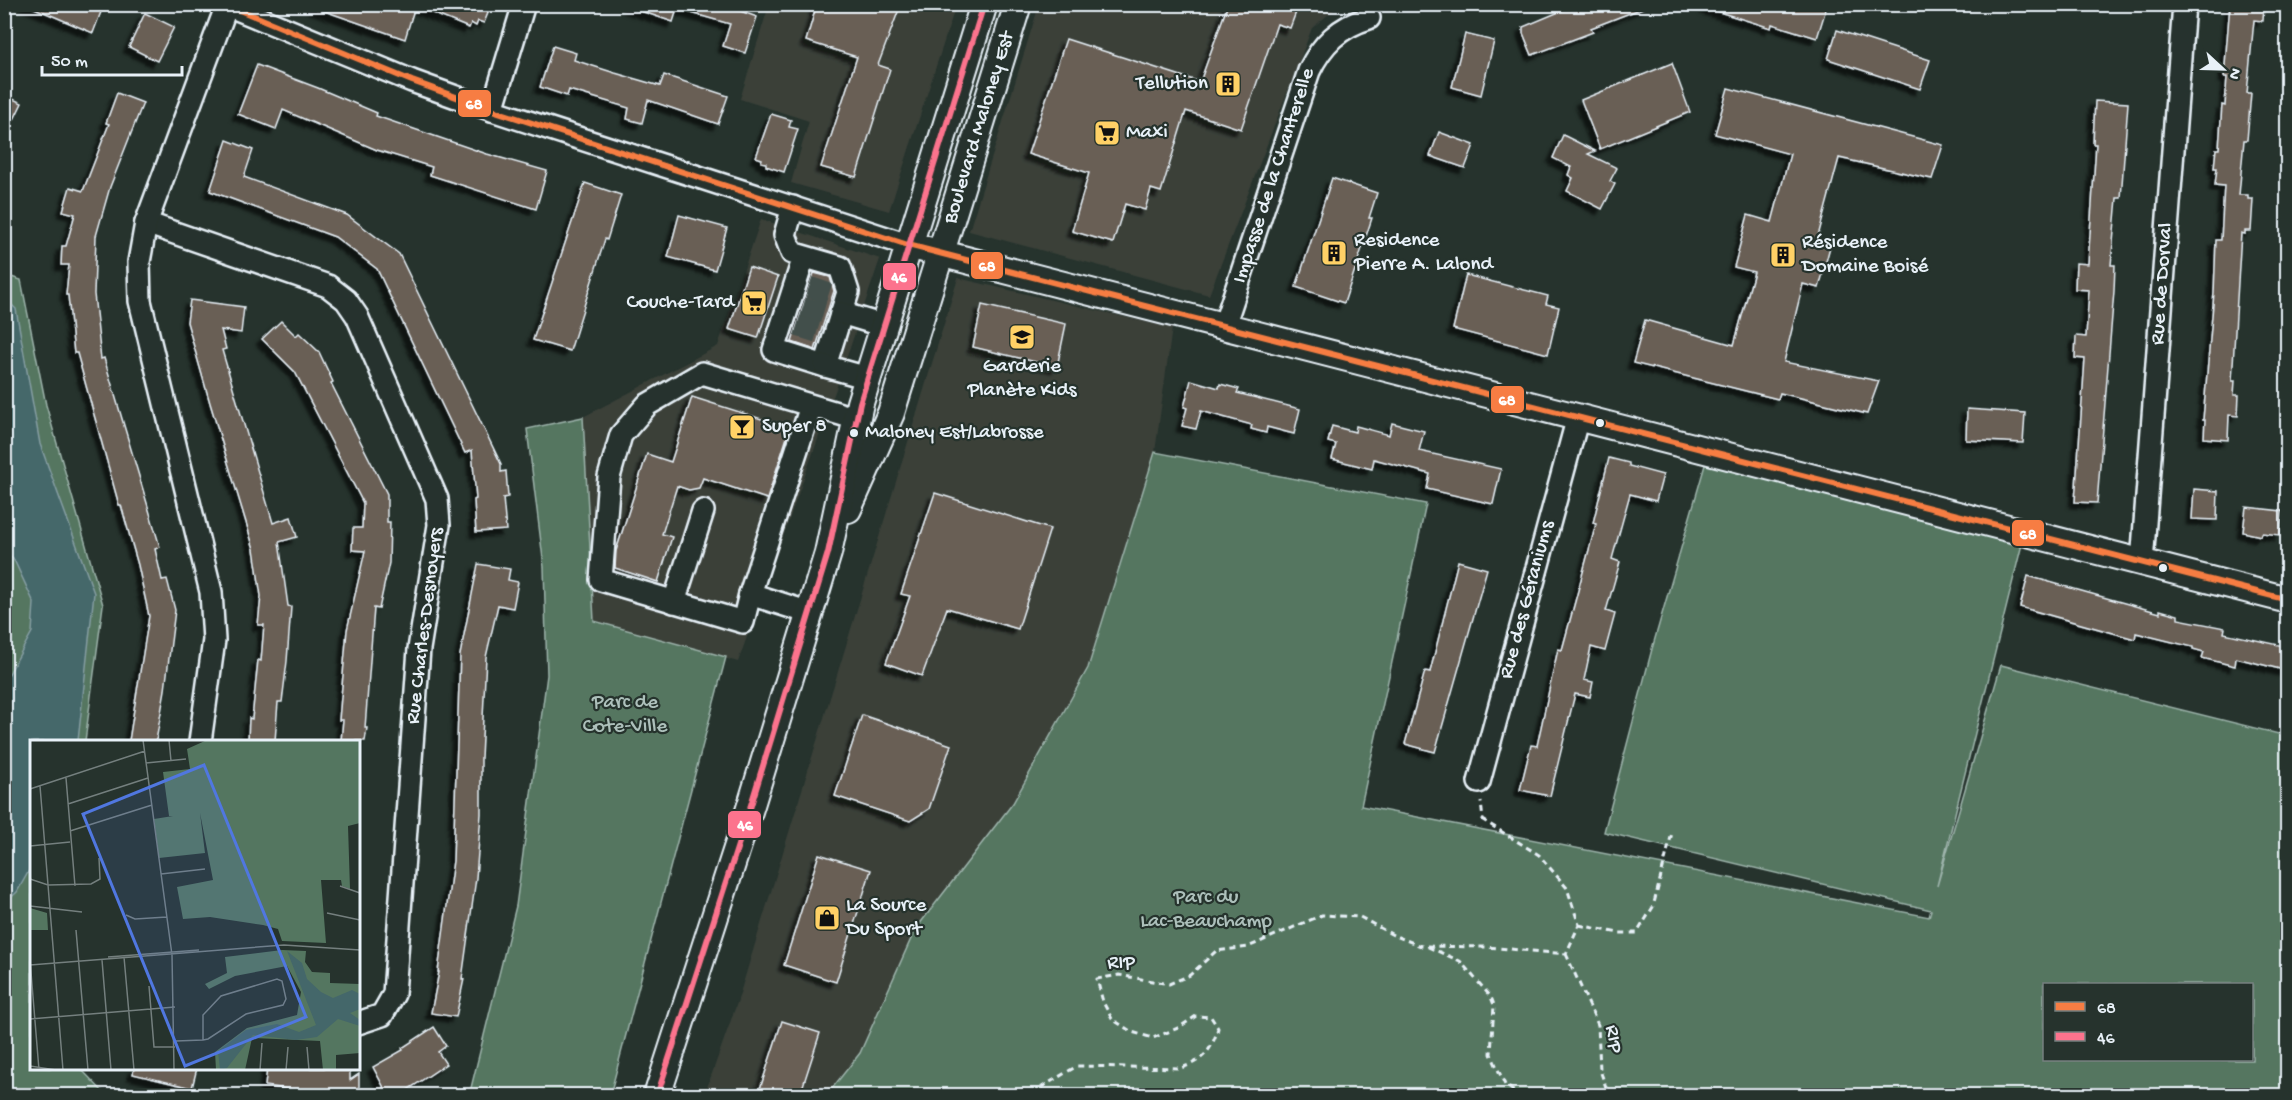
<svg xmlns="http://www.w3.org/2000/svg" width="2292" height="1100" viewBox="0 0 2292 1100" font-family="'Gochi Hand',sans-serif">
<defs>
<filter id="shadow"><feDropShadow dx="-5.5" dy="5.5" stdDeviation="1.5" flood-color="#0009"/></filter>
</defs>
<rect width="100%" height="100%" fill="#26332d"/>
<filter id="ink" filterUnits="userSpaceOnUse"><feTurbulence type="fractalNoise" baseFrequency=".0167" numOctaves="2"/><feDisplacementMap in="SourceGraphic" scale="12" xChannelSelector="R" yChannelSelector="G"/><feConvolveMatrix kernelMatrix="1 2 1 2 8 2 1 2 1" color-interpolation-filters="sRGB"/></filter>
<g filter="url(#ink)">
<!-- built -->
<g fill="#3a4039">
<polygon points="769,5 956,5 889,211 791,183 809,121 740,99"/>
<polygon points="1039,5 1340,5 1312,28 1209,295 969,231"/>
<polygon points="761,219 880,259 837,386 738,662 594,621 583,417 718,346"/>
<polygon points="958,278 1172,328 1155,452 1037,832 826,1095 704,1096 737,1003"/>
</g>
<!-- green -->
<g fill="#547660" stroke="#9eb4ac" stroke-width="1.5" fill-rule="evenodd">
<polygon points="5,275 21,280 46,405 103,605 85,741 32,742 32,1068 81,1069 106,1095 5,1095 4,618 8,610 5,607"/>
<polygon points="583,417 594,621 726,657 610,1095 469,1096 516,906 547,675 544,567 527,429"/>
<path d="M1709,451L2025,532L1937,886L2001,665L2287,736V1095L826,1096L860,1053L915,930L1013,803L1088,668L1155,452L1426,504L1361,806L1929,917L1931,910L1604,832L1652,649ZM2044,984H2252V1060H2044Z"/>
</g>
<!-- water -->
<polygon fill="#44676a" stroke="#869ea3" stroke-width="1.5" points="5,298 16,309 40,444 94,593 78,741 32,742 31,867 17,892 5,903 5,681 32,632 34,603 15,562 5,548"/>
<!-- building -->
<g fill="#695e54" stroke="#e8f1f8" stroke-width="1.5" filter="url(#shadow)">
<polygon points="25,4 104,4 93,33"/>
<polygon points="314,4 482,4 490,8 484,23 478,21 476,26 471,23 469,28 415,6 405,39 313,7"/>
<polygon points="630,4 721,4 757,17 745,53 723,46 730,24 677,9 678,6 673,22 629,7"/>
<polygon points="817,4 901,4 878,65 890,69 856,177 821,167 857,57 806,41"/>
<polygon points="1228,4 1299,4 1290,28 1277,24 1241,129 1186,111 1161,192 1151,189 1145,210 1125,204 1113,243 1072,231 1089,173 1028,154 1066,39 1200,82"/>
<polygon points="1578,4 1648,4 1648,6 1591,28 1593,32 1532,55 1523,33 1523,27"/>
<polygon points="1707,4 1811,4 1826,9 1817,38 1772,24 1771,28 1755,23 1706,8"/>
<polygon points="2230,4 2264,4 2263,21 2254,20 2247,93 2251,93 2247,140 2244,140 2239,195 2248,195 2248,199 2253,199 2251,231 2245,231 2245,234 2241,233 2232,381 2235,381 2234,395 2239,395 2238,416 2229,415 2228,440 2204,438 2205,420 2203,420 2214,293 2216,240 2221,240 2224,186 2215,185 2217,168 2214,168 2216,149 2219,149 2222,105 2225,106 2227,77 2224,77"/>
<polygon points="145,13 174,27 157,61 129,47"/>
<polygon points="1837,30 1930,60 1920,89 1828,59"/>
<polygon points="1465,34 1494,41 1481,95 1452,87"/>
<polygon points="553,46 576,53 574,60 615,73 660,86 664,75 728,96 718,124 648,100 642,123 627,119 629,108 569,90 567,96 540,87"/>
<polygon points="1672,63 1690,112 1600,149 1581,100"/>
<polygon points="257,65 318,88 377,113 376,116 487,154 547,171 536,209 430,175 432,167 377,150 283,110 276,129 238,114"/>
<polygon points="1728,88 1943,145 1932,179 1839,158 1817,240 1831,243 1819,288 1803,284 1784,362 1879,381 1867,414 1780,393 1778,399 1633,363 1645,320 1734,345 1754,272 1734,267 1748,215 1772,222 1790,154 1715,134"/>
<polygon points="117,93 143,103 110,187 96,236 94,294 101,359 104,358 160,547 155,549 162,580 167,579 175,610 165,690 156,741 129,741 149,616 138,565 121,505 119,505 77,353 74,353 68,295 66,295 69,265 61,265 62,246 66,246 75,214 63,211 70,187 83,191 109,124 106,123"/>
<polygon points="4,95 22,103 4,140"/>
<polygon points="2095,101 2128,103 2121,198 2117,198 2111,265 2115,265 2114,291 2097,503 2075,502 2085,359 2075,358 2076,336 2086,337 2089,290 2075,289 2076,263 2088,264 2096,144 2093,144"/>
<polygon points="771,114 791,120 789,127 798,129 784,172 766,166 766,163 761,162 762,159 756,157"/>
<polygon points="1439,132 1474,145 1465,168 1430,156"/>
<polygon points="1563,135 1595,151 1588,154 1617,168 1610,181 1615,184 1602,209 1567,191 1573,178 1568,175 1571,167 1553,158"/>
<polygon points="227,140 253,150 244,177 347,215 399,254 501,464 501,472 506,471 508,497 503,498 506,530 476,532 474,500 476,499 472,450 465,453 377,269 335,237 210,191"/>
<polygon points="1332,178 1377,193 1369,218 1372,218 1344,303 1296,287"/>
<polygon points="585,183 621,195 607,240 605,239 570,351 533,340"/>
<polygon points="679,215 727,228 715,270 668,257"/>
<polygon points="749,267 778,277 758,338 729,329"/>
<polygon points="814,273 830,277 834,291 815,350 792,342"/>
<polygon points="1466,275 1548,296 1546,304 1559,307 1548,354 1453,329"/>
<polygon points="190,300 244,307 241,333 221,330 226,349 222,350 273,523 291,517 297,537 279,542 288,606 291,607 287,661 282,702 278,702 275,741 248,741 249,718 252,719 258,660 261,661 264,625 258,625 261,596 254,549 210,403 187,322"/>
<polygon points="982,305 1066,324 1057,367 973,347"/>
<polygon points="281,321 296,336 299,333 319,352 333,382 331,383 387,494 387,522 390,522 389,563 379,609 374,608 365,728 367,728 365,741 341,741 343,720 339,720 347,630 365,551 352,550 353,528 362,528 363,503 295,372 262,339"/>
<polygon points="1191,380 1219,388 1220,384 1239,389 1237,393 1300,409 1294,434 1267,427 1266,433 1251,429 1252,425 1201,411 1196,429 1182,426 1187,408 1184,407"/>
<polygon points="692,397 790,428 767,499 703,478 699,488 689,490 677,486 662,534 672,537 658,582 615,568 616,551 647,454 671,462"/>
<polygon points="1967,409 2025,413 2023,443 1966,440"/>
<polygon points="1392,423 1424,431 1419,451 1501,469 1493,504 1427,489 1430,474 1374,459 1372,469 1332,459 1336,444 1328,442 1332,426 1355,432 1356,426 1389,435"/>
<polygon points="1609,458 1629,463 1629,466 1663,475 1656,501 1630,494 1612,559 1620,562 1606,611 1615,614 1605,651 1591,647 1584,680 1593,682 1590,697 1575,694 1550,796 1520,790 1531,745 1537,746 1558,649 1562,650 1596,524 1593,523"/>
<polygon points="2194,489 2218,491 2217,520 2192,519"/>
<polygon points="935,493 1050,529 1018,629 947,608 922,676 886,663 910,596 901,594"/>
<polygon points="2246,507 2282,511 2280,535 2262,533 2261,536 2243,532"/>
<polygon points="1458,561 1487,569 1435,752 1405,744 1425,671 1430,672"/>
<polygon points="478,564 510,569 508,580 518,582 513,608 498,605 486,657 481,758 481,814 476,878 462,979 464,979 456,1017 431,1013 439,972 438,972 453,861 460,655"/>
<polygon points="2028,576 2160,613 2160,610 2178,615 2178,619 2225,628 2224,633 2288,647 2288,671 2236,658 2235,666 2202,658 2204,652 2193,649 2193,647 2136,633 2135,639 2020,607"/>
<polygon points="862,715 951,745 929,809 910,821 835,796"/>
<polygon points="819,854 871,870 836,982 784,965"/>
<polygon points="782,1021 820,1033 800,1095 758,1095"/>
<polygon points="434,1027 446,1046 438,1052 446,1064 400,1095 388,1095 373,1067 403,1050 402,1048"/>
<polygon points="134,1068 197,1068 192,1088 133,1074"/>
<polygon points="267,1068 350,1068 350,1080 359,1074 359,1095 317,1095 317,1093 265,1086"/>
</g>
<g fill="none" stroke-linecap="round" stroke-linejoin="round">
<!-- minor-tunnel -->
<g stroke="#43504b" stroke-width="21" stroke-dasharray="21 10" stroke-linecap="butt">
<polyline points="809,287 833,295"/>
<polyline points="803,307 827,314"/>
<polyline points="797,326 820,333"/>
</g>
<defs>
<g id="minor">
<polyline points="225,4 412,81 492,110 908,245"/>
<polyline points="492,110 524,4"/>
<polyline points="793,207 785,235 792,253 840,267 848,292 825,366 774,350 804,257"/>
<polyline points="146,223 328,286 346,300 357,316 437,499 439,525 419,649 394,994 382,1015 358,1023"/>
<polyline points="841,313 884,326"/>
<path d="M1224,326L1309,71C1322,44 1339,27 1369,18"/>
<polyline points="825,366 868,378"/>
<polyline points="2142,563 2184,4"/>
<polyline points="750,594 811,406"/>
<polyline points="674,602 703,511"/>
<polyline points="810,613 750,594 743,622 601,580 609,477 621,435 647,405 702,373 857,419"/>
<polyline points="200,742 214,640 211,592 140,301 139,262 146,223 227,5"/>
<polyline points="1479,782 1578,417"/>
</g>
<g id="major">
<polyline points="908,245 2288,600"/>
<polyline points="848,509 891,413 1018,4"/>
<polyline points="657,1096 751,805 828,553 860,403 984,4"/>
</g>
</defs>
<!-- minor casing -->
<use href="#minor" stroke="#e8f1f8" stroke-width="26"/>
<!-- major casing -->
<use href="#major" stroke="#e8f1f8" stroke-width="30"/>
<!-- path -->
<g stroke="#e8f1f8" stroke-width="3" stroke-dasharray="6 4.5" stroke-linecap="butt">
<polyline points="1579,925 1619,933 1637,933 1653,907 1672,833"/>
<polyline points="1428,947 1460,961 1491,997 1494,1005 1491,1054 1505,1085 1521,1096"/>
<polyline points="1566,954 1598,1025 1600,1070 1609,1096"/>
<path d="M1035,1096L1042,1087L1077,1066L1181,1068C1203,1061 1212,1050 1218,1028L1211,1017L1196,1016L1178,1028L1153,1038L1132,1032L1112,1019L1103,1002L1097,979L1119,975L1169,984L1190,975L1216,951L1248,947L1322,915L1360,917L1393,935L1421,946L1487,947L1566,954L1579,925L1567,888L1539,855L1483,820L1481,802"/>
</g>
<!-- minor -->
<use href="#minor" stroke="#26332d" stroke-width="21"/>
<!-- major -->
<use href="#major" stroke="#26332d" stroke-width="26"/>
<defs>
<polyline id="bus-1" points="225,4 412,81 492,110 908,245 2288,600"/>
<polyline id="bus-2" points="657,1096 751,805 828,553 860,403 984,4"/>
</defs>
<!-- bus-1 casing -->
<use href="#bus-1" stroke="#26332d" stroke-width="10"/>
<!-- bus-2 casing -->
<use href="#bus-2" stroke="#26332d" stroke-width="10"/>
<!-- bus-1 -->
<use href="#bus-1" stroke="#f77d43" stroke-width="6"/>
<!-- bus-2 -->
<use href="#bus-2" stroke="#fc738d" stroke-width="6"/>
</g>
</g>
<!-- icons -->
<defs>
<symbol id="building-square" viewBox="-11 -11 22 22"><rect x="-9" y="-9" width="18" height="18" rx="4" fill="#ffd166" stroke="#26332d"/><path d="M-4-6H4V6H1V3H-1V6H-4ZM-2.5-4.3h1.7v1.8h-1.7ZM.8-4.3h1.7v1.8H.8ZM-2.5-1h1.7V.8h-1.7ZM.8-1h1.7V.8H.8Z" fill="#111"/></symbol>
<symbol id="supermarket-square" viewBox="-11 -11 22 22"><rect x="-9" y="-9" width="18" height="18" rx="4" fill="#ffd166" stroke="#26332d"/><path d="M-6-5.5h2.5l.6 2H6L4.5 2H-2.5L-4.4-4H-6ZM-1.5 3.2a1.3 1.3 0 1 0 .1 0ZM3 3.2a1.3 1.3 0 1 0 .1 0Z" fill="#111"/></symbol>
<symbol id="school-square" viewBox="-11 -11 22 22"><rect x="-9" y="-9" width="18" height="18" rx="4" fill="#ffd166" stroke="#26332d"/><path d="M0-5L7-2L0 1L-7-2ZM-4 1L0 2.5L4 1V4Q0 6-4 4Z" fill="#111"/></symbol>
<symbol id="bar-square" viewBox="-11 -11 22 22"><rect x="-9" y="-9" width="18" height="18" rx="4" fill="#ffd166" stroke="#26332d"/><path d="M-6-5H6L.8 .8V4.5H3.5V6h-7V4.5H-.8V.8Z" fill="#111"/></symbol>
<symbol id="shop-square" viewBox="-11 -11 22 22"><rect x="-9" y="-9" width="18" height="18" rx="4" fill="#ffd166" stroke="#26332d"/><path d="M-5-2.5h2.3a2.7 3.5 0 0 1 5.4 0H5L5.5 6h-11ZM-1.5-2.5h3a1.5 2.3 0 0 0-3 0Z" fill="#111"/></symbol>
</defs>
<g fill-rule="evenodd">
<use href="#building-square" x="1213" y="69" width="30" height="30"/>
<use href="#supermarket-square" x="1092" y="118" width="30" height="30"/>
<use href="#building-square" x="1319" y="238" width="30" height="30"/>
<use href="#building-square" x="1768" y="240" width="30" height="30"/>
<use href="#supermarket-square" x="739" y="288" width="30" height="30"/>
<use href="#school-square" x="1007" y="322" width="30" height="30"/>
<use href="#bar-square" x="727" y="412" width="30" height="30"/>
<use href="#shop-square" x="812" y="903" width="30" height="30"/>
</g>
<!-- markers -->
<g fill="#e8f1f8" stroke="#26332d" stroke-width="2">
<circle cx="1600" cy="423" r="5"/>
<circle cx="854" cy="433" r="5"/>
<circle cx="2163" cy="568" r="5"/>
</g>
<g text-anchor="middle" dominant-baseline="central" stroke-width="4.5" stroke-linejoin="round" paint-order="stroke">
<!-- bus labels -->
<g font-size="20" fill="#e8f1f8" stroke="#26332d" text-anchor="start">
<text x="865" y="433">Maloney Est/Labrosse</text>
</g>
<!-- poi labels -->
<g font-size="21" fill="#e8f1f8" stroke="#26332d" text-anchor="start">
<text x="1208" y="84" text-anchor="end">Tellution</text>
<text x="1126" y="133">Maxi</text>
<text x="1354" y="241">Residence<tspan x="1354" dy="24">Pierre A. Lalond</tspan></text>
<text x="1802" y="243">Résidence<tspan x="1802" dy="24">Domaine Boisé</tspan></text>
<text x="734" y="303" text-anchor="end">Couche-Tard</text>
<text x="1022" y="367" text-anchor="middle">Garderie<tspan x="1022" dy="24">Planète Kids</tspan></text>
<text x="762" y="427">Super 8</text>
<text x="846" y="906">La Source<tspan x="846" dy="24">Du Sport</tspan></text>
</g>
<!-- street labels -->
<g font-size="21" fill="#e8f1f8" stroke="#26332d">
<text transform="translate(980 128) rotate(-73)">Boulevard Maloney Est</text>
<text transform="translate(1275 176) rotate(-72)">Impasse de la Chanterelle</text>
<text transform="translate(2163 284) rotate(-86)">Rue de Dorval</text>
<text transform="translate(1528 600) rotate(-75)">Rue des Géraniums</text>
<text transform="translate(426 626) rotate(-83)">Rue Charles-Desnoyers</text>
<text x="1121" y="964">RIP</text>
<text transform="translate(1612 1039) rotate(83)">RIP</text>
</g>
<!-- park labels -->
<g font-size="21" fill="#adc0bb" stroke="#26332d">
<text x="625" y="703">Parc de<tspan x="625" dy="24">Cote-Ville</tspan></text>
<text x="1206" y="898">Parc du<tspan x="1206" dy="24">Lac-Beauchamp</tspan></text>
</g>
</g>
<!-- overview -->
<g transform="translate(30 740)">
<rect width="330" height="330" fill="#26332d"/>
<path d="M177,0H330V83L318,86L320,149L312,146L311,140H291L296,203L252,201L248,189L233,185L180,177L153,179L147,147L183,140L170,73L175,113L129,118L124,79L143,76H139L133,32L160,29L157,9ZM0,168L17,173L18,190H1ZM252,210L276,211L275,222L282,232L300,233V243L330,244V313L306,315V330H293L290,301L222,298L215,330H186L185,312L217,288L267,275L271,252L257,226L205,236L179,249L175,244L197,233L195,217Z" fill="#547660"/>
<path d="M257,211L272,223L277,239L291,252L303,258L322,250L330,254V269L320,273L330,280V286L308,279L287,297L266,300L223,295L197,328L190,330L188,311L216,290L247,284L269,292L286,285Z" fill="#44676a"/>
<path fill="none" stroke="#747f7e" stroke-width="1.5" d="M113,0L142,215M139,0L141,21M116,23L156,19M36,38L45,146M10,46L33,330M0,49L115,11M38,64L118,38M40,91L122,65M0,106L40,102M131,134L175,129M0,139L18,145L61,144L70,139L69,118M310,146L330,153M0,166L52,172M297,173L330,180M96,175L105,179L137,177M46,190L58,330M142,215L144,330M78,217L169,210M94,217L104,330M0,220L9,330M72,220L81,330M0,225L254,205L330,210M119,246L124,307H145M0,279L145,267M146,301L173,300L178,299L216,274L253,265L256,259L252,241L247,239L191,256L173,275V300M277,307L279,330M0,326L26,330M230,330L232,303M256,330L258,307"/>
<path fill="#5077e0" fill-opacity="0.15" stroke="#5077e0" stroke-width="3" d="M174,25L276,277L155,326L53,74Z"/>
<rect width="330" height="330" fill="none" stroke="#e8f1f8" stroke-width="3"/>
</g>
<g stroke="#26332d" stroke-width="2">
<rect x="457" y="89" width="35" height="29" rx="6" fill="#f77d43"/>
<rect x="970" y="251" width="34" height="29" rx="6" fill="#f77d43"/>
<rect x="882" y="262" width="35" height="29" rx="6" fill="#fc738d"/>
<rect x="1490" y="385" width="35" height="29" rx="6" fill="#f77d43"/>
<rect x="2011" y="519" width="34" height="28" rx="6" fill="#f77d43"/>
<rect x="727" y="810" width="35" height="29" rx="6" fill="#fc738d"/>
</g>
<g font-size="16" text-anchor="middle" font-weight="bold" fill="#fff">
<text x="474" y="109">68</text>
<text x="987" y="271">68</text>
<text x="899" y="282">46</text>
<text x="1507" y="405">68</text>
<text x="2028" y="539">68</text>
<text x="745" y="830">46</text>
</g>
<!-- margin -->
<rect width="2292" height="1100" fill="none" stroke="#26332d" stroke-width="24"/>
<rect x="12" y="12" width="2268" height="1076" fill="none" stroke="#e8f1f8" stroke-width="2" filter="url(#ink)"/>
<!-- legend -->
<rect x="2043" y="983" width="210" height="78" fill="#26332d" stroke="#747f7e" stroke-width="1.5"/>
<rect x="2055" y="1002" width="30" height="9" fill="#f77d43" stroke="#747f7e" stroke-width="1.5"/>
<text x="2097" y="1013" font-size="18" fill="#e8f1f8">68</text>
<rect x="2055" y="1032" width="30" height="9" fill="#fc738d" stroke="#747f7e" stroke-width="1.5"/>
<text x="2097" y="1043" font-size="18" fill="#e8f1f8">46</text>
<!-- north arrow -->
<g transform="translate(2223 69) rotate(112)" stroke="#26332d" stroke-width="4.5" paint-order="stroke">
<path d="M0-4.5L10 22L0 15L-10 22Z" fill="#e8f1f8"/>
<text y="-9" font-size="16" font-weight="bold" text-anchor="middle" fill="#e8f1f8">N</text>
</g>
<!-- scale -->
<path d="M42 66v9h140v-9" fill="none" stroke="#e8f1f8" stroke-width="3"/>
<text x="51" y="66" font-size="18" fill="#e8f1f8" stroke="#26332d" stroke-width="4.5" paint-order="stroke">50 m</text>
</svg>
